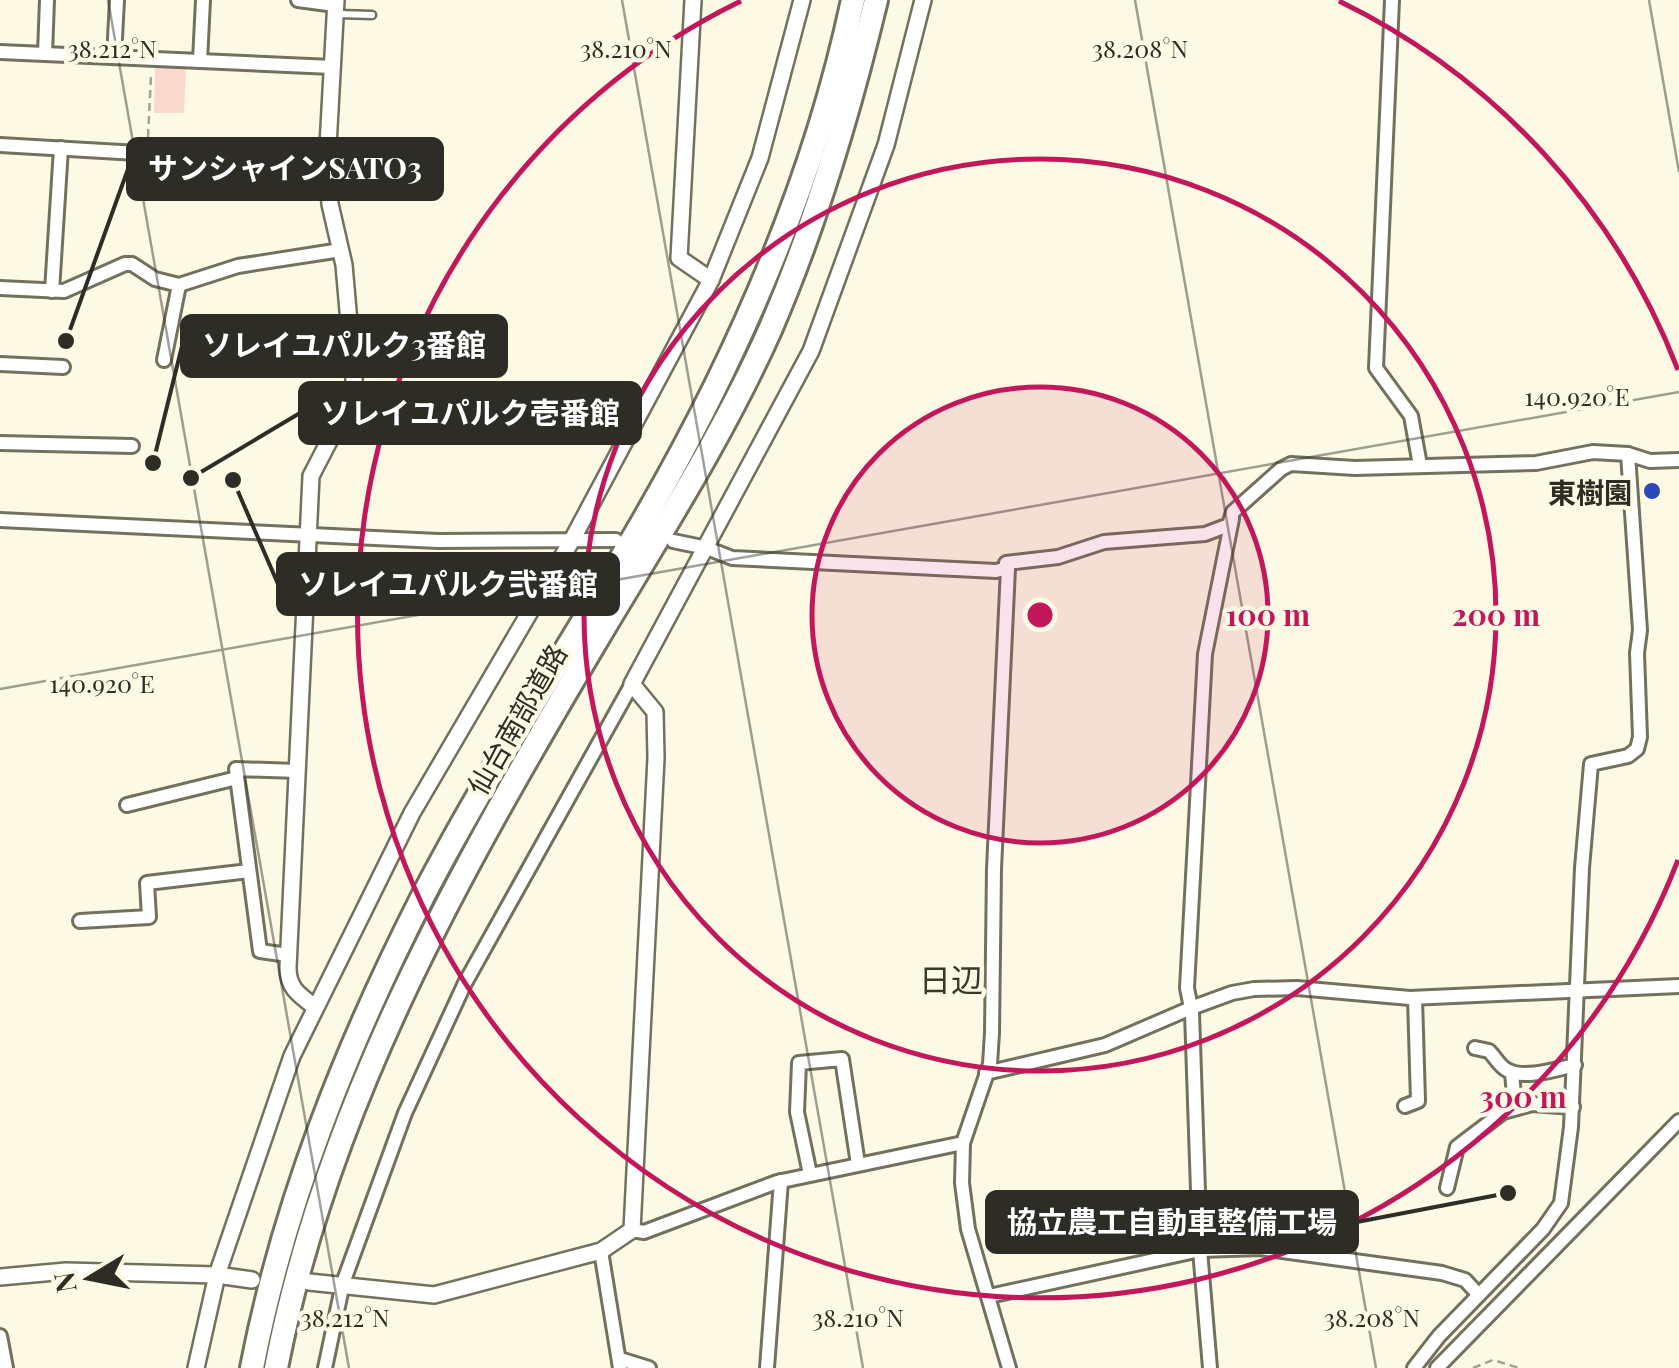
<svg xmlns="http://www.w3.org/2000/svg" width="1679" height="1368" viewBox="0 0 1679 1368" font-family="'Playfair Display','Noto Sans JP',serif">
<rect width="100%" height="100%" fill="#fcfae4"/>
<!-- park -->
<polygon fill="#fad8cd" points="155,66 186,67 184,113 154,113"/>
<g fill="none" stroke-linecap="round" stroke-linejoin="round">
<defs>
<polyline id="service" points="339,14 372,15"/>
<g id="minor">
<polyline points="298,0 335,5"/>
<polyline points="1392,0 1376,368 1411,416 1420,465"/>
<polyline points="0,52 332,67"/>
<polyline points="45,54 47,0"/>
<polyline points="114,57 117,0"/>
<polyline points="200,61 203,0"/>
<polyline points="0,145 327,164"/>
<polyline points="0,288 64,291 125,264 132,264 155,279 179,285 238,266 341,250"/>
<polyline points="52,291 61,148"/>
<polyline points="164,360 179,285"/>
<polyline points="0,364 63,367"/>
<polyline points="0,443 132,446"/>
<polyline points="1232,519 1205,654 1187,988 1192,1013 1200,1250 1260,1248 1442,1273 1465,1280 1478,1294"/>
<polyline points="0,520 438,541 616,540"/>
<polyline points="673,541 707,548 732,558 996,571 1008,568 1006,563 1058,557 1104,542 1205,534 1229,525 1233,512 1281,469 1291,464 1355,468 1536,463 1593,452 1628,454 1650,461 1679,460"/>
<polyline points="1008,568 994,869 992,1033 990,1064 963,1143 962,1183 968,1229 1009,1368"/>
<polyline points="127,805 237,778"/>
<polyline points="80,921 149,917 147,883 249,871"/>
<polyline points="288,955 260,951 236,769 297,771"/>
<path d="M1475,1048L1489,1051C1495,1057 1500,1067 1507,1070C1524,1080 1557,1069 1575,1065"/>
<polyline points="986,1073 1105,1045 1191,1008 1232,993 1254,989 1297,988 1410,998 1679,986"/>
<polyline points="1512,1073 1515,1106"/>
<polyline points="1405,1106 1418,1101 1415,998"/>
<polyline points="810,1174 797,1112 799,1063 842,1059 858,1164"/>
<polyline points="1447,1188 1457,1147 1503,1112 1532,1104 1573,1107"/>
<polyline points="632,1230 644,1232 777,1182 963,1143"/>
<polyline points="601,1251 620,1368"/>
<polyline points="989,1296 1200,1250 1210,1368"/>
<polyline points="0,1336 6,1368"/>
<polyline points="620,1359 649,1368"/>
<polyline points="325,1368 343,1283 405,1113 465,983 632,684"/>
<polyline points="767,1368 781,1181"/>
<polyline points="1414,1368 1439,1336 1543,1229 1561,1203 1571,1127 1582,868 1591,764 1628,756 1637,749 1640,737 1637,653 1640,630 1628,454"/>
<polyline points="1437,1368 1679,1121"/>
</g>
<g id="tertiary">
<polyline points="693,0 679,258 711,280"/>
<path d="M315,1007C299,995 288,988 288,968L311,476L355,391L344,265L330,204L327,164L336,0"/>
<polyline points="0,1277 66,1271 217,1275 252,1280"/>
<polyline points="309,1282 434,1295 601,1251 632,1230 656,758 655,712 632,684 811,351 886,145 923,0"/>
<polyline points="196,1368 217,1275 292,1056 412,813 572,540 711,280 760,158 802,0"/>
</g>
<g id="motorway">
<path d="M252,1368C284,1202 347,1045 424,894C490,767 570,647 642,523C736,361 814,184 853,0"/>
<path d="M276,1368C327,1105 458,874 593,646C654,543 721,440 770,330C816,224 849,112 876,0"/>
</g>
</defs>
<!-- service casing -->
<use href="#service" stroke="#73715e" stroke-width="11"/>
<!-- minor casing -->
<use href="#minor" stroke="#73715e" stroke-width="18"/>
<!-- tertiary casing -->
<use href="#tertiary" stroke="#73715e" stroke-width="20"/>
<!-- motorway casing -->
<use href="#motorway" stroke="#73715e" stroke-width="28"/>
<!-- path -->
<g stroke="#a4a292" stroke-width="2.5" stroke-dasharray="8 5" stroke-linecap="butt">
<polyline points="148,137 151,76"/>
<polyline points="1473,1368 1493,1360 1519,1368"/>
</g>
<!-- service -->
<use href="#service" stroke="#fff" stroke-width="6"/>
<!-- minor -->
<use href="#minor" stroke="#fff" stroke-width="12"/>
<!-- tertiary -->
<use href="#tertiary" stroke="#fff" stroke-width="15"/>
<!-- motorway -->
<use href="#motorway" stroke="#fff" stroke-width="22"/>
</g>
<!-- ticks -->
<path fill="none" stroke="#2e2d25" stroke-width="2.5" stroke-opacity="0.45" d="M108,0L349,1368M622,0L863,1368M1135,0L1376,1368M1649,0L1679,172M0,689L1679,392"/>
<!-- distance rings -->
<circle cx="1040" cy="615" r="228" fill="#c2185b" fill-opacity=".12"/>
<g fill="none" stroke="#c2185b" stroke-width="5">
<circle cx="1040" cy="615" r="228"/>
<circle cx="1040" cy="615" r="456"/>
<path d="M1678 860A683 683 0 1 1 741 1M1339 1A683 683 0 0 1 1678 370"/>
</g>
<!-- markers -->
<circle fill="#2b48b8" stroke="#fcfae4" stroke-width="4" cx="1652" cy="491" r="10"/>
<g text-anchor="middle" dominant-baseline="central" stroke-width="9" stroke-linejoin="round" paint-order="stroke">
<!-- poi labels -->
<g font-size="28" font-weight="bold" fill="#2e2d25" stroke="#fcfae4" text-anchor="end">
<text x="1632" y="491">東樹園</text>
</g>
<!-- street labels -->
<g font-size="28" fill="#2e2d25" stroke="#fcfae4">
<text transform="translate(516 719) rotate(-60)">仙台南部道路</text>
</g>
<!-- quarter labels -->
<g font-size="32" fill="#3a3928" stroke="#fcfae4">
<text x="951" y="978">日辺</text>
</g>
</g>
<g font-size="25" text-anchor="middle" fill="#2e2d25" stroke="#fcfae4" stroke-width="9" stroke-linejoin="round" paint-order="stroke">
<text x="112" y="58">38.212°N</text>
<text x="626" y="58">38.210°N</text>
<text x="1140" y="58">38.208°N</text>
<text x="1577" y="406">140.920°E</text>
<text x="102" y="693">140.920°E</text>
<text x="345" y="1327">38.212°N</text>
<text x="858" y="1327">38.210°N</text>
<text x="1372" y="1327">38.208°N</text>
</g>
<circle cx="1040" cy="615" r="15" fill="#c2185b" stroke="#fcfae4" stroke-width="5"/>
<g font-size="30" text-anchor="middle" font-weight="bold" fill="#c2185b" stroke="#fcfae4" stroke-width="9" stroke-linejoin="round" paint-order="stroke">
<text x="1268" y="626">100 m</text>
<text x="1496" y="626">200 m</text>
<text x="1523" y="1108">300 m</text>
</g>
<!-- callouts -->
<path fill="none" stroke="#2e2d25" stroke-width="4" d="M66 341L128 169M153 463L182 346M191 478L300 413M233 480L278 584M1508 1193L1357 1222"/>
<g fill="#2e2d25" stroke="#fcfae4" stroke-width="4">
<circle cx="66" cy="341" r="10"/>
<circle cx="153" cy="463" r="10"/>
<circle cx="191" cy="478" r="10"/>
<circle cx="233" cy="480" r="10"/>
<circle cx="1508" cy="1193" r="10"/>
</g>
<g fill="#2e2d25" stroke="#2e2d25" stroke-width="4">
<rect x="128" y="139" width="314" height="60" rx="10"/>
<rect x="182" y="316" width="324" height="60" rx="10"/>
<rect x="300" y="383" width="340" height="60" rx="10"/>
<rect x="278" y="554" width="340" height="60" rx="10"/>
<rect x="987" y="1192" width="370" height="60" rx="10"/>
</g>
<g font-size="30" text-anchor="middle" font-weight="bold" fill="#fff">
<text x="285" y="179">サンシャインSATO3</text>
<text x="344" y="356">ソレイユパルク3番館</text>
<text x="470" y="424">ソレイユパルク壱番館</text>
<text x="448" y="595">ソレイユパルク弐番館</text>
<text x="1172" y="1233">協立農工自動車整備工場</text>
</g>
<!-- north arrow -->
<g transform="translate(90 1278) rotate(260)" stroke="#fcfae4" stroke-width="8" paint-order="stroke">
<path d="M0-8L18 38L0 25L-18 38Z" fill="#2e2d25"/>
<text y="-15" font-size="28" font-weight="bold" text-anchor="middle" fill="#2e2d25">N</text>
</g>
</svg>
